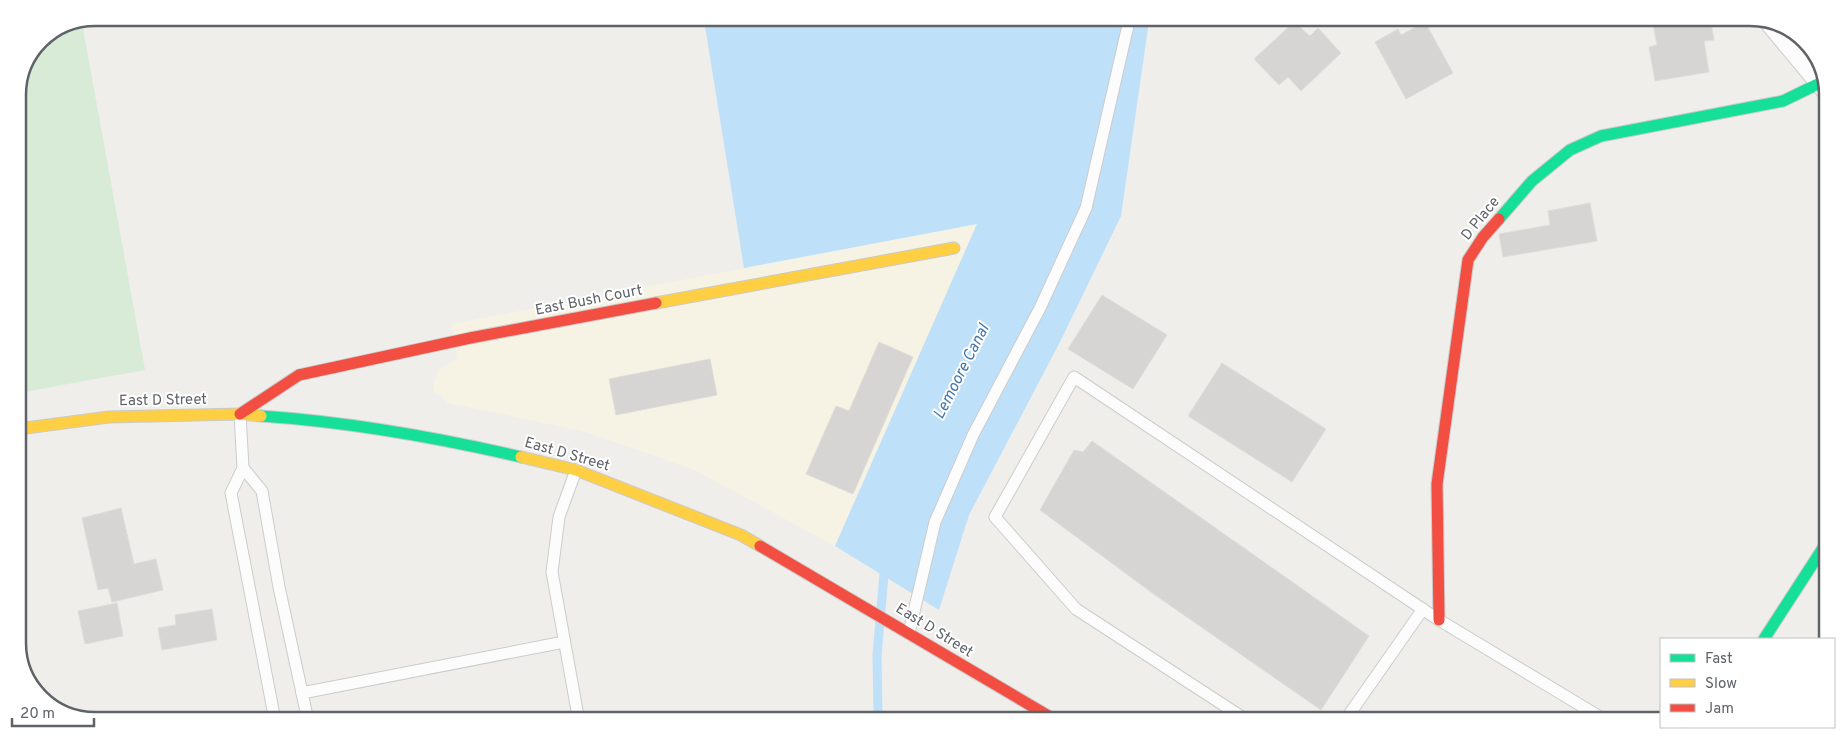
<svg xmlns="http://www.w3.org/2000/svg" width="1845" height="738" viewBox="0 0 1845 738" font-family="Overpass,sans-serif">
<rect width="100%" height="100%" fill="#efeeea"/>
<!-- commercial -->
<polygon fill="#f7f3e4" points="977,224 835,546 695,470 583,431 448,403 433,390 438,370 457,359 452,324"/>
<!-- green -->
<polygon fill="#d8ebd6" points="82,23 145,370 18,393 18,90 40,40"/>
<!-- water -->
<polygon fill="#bfe0f9" points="704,20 1149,21 1121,216 1060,342 969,515 939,610 835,546 977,224 744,268"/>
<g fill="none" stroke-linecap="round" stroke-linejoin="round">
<!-- stream -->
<polyline stroke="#bfe0f9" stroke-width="9" points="878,718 877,655 885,563"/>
</g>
<!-- building -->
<g fill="#d6d5d3" stroke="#deddd9">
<polygon points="1294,22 1310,36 1318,28 1341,53 1301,91 1288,77 1279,85 1254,59"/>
<polygon points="1425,22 1453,73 1406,99 1375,42 1398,29 1401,35"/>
<polygon points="1662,23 1711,23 1714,40 1704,41 1709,72 1655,81 1649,47 1657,45 1653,24"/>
<polygon points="1590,203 1597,241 1503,257 1499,234 1550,225 1548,211"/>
<polygon points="1102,295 1167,335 1133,389 1068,349"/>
<polygon points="879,342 913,357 853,494 806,474 836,406 849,411"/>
<polygon points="710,359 717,395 616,415 609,379"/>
<polygon points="1222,363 1326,429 1292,482 1188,416"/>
<polygon points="1092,441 1369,636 1321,710 1155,595 1040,510 1074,450 1083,452"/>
<polygon points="121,508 134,564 156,559 163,590 112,602 108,588 98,590 82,518"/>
<polygon points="117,603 123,636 85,644 78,611"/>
<polygon points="212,609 217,640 162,650 158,628 176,625 175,615"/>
</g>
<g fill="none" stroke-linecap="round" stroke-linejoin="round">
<defs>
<g id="lane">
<polyline points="240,414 243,468 231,493 274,715"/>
<polyline points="243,468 262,491 279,587 307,716"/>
<polyline points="576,470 559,517 552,572 578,716"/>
<polyline points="909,633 935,522 973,435 1040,308 1086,208 1129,21"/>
<polyline points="302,693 564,642"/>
<polyline points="1245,719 1076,609 995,517 1074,377 1439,620 1605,720"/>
<polyline points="1346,719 1423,609"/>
</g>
<polyline id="street" points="1772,23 1826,88"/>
<g id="fast">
<polyline points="1499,219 1532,181 1570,150 1601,136 1783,101 1820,83"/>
<path d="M261,416C349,422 435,437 521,457"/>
<polyline points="1764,639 1823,548"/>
</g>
<g id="slow">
<polyline points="656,303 954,248"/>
<polyline points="18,429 109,417 240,414 261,416"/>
<polyline points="521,457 576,470 741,535 760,546"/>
</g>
<g id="jam">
<polyline points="240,414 299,375 470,338 656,303"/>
<polyline points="760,546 1052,718"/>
<polyline points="1439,620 1437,484 1468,260 1483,237 1499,219"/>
</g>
</defs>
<!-- lane casing -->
<use href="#lane" stroke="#cbcccc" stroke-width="13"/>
<!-- street casing -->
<use href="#street" stroke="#cbcccc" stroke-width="24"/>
<!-- fast casing -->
<use href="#fast" stroke="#cacacb" stroke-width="13"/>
<!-- slow casing -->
<use href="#slow" stroke="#cacacb" stroke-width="13"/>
<!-- jam casing -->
<use href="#jam" stroke="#cacacb" stroke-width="13"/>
<!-- lane -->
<use href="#lane" stroke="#fdfcfc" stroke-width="11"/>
<!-- street -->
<use href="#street" stroke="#fdfcfc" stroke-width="22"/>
<!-- fast -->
<use href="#fast" stroke="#16e098" stroke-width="11"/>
<!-- slow -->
<use href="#slow" stroke="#ffcf43" stroke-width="11"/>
<!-- jam -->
<use href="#jam" stroke="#f24e42" stroke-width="11"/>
</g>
<g text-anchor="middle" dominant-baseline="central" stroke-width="4" stroke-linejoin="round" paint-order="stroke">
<!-- street labels -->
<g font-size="15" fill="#5f6368" stroke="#fff">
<text transform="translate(1481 219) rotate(-51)">D Place</text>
<text transform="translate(589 301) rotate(-11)">East Bush Court</text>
<text transform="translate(163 401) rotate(-1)">East D Street</text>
<text transform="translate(567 455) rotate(16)">East D Street</text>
<text transform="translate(934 631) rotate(32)">East D Street</text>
</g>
<!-- water labels -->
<g font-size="16" font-style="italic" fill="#4174aa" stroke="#fff">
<text transform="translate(962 372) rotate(-63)">Lemoore Canal</text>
</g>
</g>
<!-- crop -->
<path d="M0 0H1845V738H0ZM95 26H1750A69 69 0 0 1 1819 95V643A69 69 0 0 1 1750 712H95A69 69 0 0 1 26 643V95A69 69 0 0 1 95 26Z" fill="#fff" fill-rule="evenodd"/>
<path fill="none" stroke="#5f6368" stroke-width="2.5" d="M95 26H1750A69 69 0 0 1 1819 95V643A69 69 0 0 1 1750 712H95A69 69 0 0 1 26 643V95A69 69 0 0 1 95 26Z"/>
<!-- legend -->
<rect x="1660" y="638" width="175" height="90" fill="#ffffff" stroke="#bfc1c3"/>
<rect x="1670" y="654" width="25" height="8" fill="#16e098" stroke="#bfc1c3"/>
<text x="1705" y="663" font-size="15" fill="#5f6368">Fast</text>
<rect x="1670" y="679" width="25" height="8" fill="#ffcf43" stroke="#bfc1c3"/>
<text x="1705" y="688" font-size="15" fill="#5f6368">Slow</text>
<rect x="1670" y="704" width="25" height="8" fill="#f24e42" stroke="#bfc1c3"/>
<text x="1705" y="713" font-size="15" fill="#5f6368">Jam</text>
<!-- scale -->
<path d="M12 718v8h82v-8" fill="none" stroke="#5f6368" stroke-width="2.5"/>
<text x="20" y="718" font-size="15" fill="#5f6368" stroke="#ffffff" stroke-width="4" paint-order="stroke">20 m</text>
</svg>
